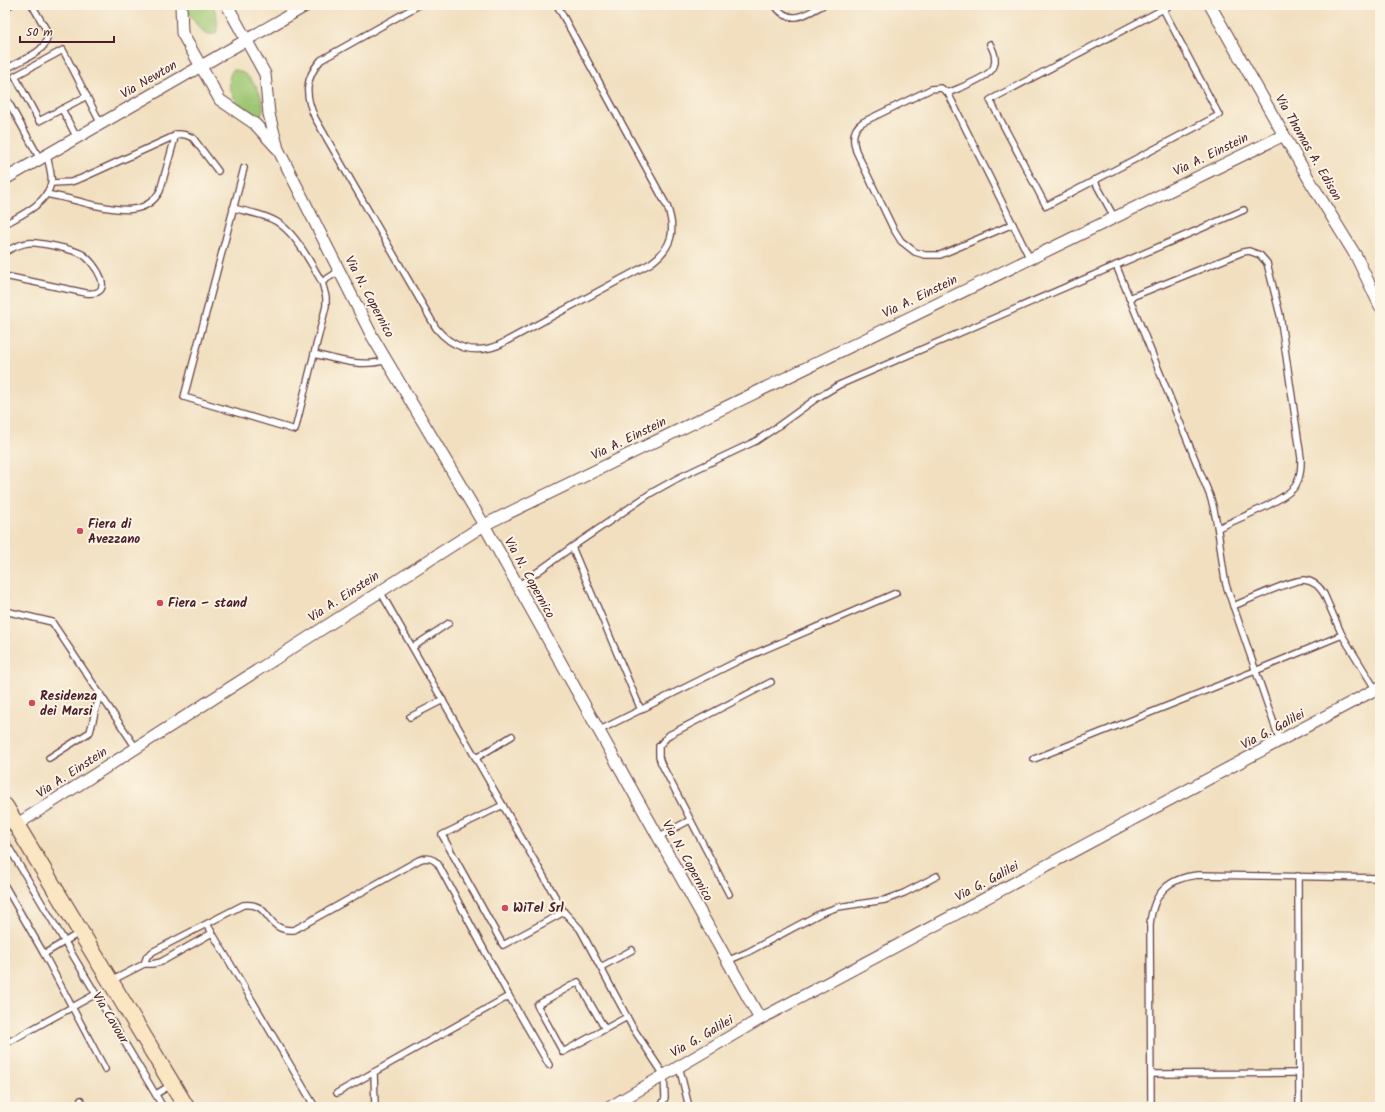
<svg xmlns="http://www.w3.org/2000/svg" width="1385" height="1112" viewBox="0 0 1385 1112" font-family="Kalam,sans-serif">
<rect width="100%" height="100%" fill="#fcf5e5"/>
<filter id="ink" filterUnits="userSpaceOnUse"><feTurbulence type="fractalNoise" baseFrequency=".025" numOctaves="2"/><feDisplacementMap in="SourceGraphic" scale="8" xChannelSelector="R" yChannelSelector="G"/><feConvolveMatrix kernelMatrix="1 2 1 2 8 2 1 2 1" color-interpolation-filters="sRGB"/></filter>
<filter id="wash" filterUnits="userSpaceOnUse"><feTurbulence type="fractalNoise" baseFrequency=".012" numOctaves="4" result="noise"/><feDisplacementMap in="SourceGraphic" scale="16" xChannelSelector="R" yChannelSelector="G"/><feGaussianBlur stdDeviation="0.9" result="paint"/><feColorMatrix in="noise" values="0 0 0 0 0 0 0 0 0 0 0 0 0 0 0 0 0 1.4 0 .05"/><feComposite in="paint" operator="in"/></filter>
<g filter="url(#wash)">
<rect width="100%" height="100%" fill="#f1dfbf"/>
<!-- green -->
<g fill="#9ec773" stroke="#74734f">
<path d="M186,5H212C217,13 219,24 216,33C203,40 189,15 186,5Z"/>
<path d="M233,70C250,68 272,106 259,118C243,118 220,84 233,70Z"/>
</g>
</g>
<g filter="url(#ink)">
<g fill="none" stroke-linecap="round" stroke-linejoin="round">
<defs>
<g id="service">
<path d="M419,5L321,60C304,79 305,96 315,118L436,328C452,348 474,355 499,345L651,263C673,247 676,230 667,206L557,5"/>
<path d="M775,5C789,27 807,14 823,5"/>
<polyline points="5,8 10,5"/>
<polyline points="1163,9 1219,115 1046,206 990,100 1171,5"/>
<path d="M5,70C20,59 51,53 47,31L32,5"/>
<path d="M948,93C959,88 991,77 994,66C997,58 993,50 990,44"/>
<polyline points="5,96 40,159"/>
<polyline points="62,109 87,96"/>
<polyline points="77,138 62,109 39,121 15,76 63,50 101,124"/>
<polyline points="244,168 184,397 295,430 326,306 326,297 322,282"/>
<polyline points="1094,180 1114,217"/>
<polyline points="52,183 71,182 82,178 179,134 186,135 193,138 218,171"/>
<path d="M46,194C61,197 75,200 89,204C114,209 145,218 160,191L176,134"/>
<path d="M233,208C248,212 268,215 280,224C298,237 311,264 322,282L339,271"/>
<path d="M5,224C21,215 47,204 51,183C53,177 48,162 47,155"/>
<path d="M1013,224L940,255H925L915,252L901,241L893,228L856,151C852,139 852,129 863,122L931,89L941,88L948,93L1030,259"/>
<path d="M5,252C12,248 19,244 28,243C37,241 74,250 82,254C95,262 118,297 86,293L5,276"/>
<path d="M1116,265L1210,496C1220,525 1220,556 1226,585L1280,741"/>
<path d="M1129,298L1243,252L1249,251L1260,255L1267,263L1280,315L1301,458C1301,467 1301,476 1296,485C1287,500 1237,519 1218,528"/>
<path d="M314,354C339,360 362,368 387,360"/>
<polyline points="572,547 641,710"/>
<polyline points="518,586 572,547 651,493 680,477 756,441 774,429 817,398 839,385 1244,210"/>
<polyline points="380,591 564,912 580,929 633,1028 664,1075 665,1098 661,1107"/>
<polyline points="5,611 52,622 136,748"/>
<polyline points="1342,635 1376,690"/>
<polyline points="413,647 449,623"/>
<polyline points="410,717 443,700"/>
<polyline points="598,731 740,660 896,593"/>
<polyline points="49,758 90,732 100,693"/>
<polyline points="476,758 512,736"/>
<path d="M1034,759L1255,671L1342,635L1324,594C1320,587 1313,581 1304,580C1290,580 1249,600 1233,606"/>
<polyline points="503,805 442,835 503,945 564,912"/>
<polyline points="658,837 690,820"/>
<polyline points="5,841 163,1107"/>
<polyline points="1298,876 1299,1107"/>
<polyline points="5,886 44,954 105,1069"/>
<polyline points="729,894 661,763 659,757 659,746 669,735 771,682"/>
<polyline points="207,924 315,1107"/>
<polyline points="44,954 79,933"/>
<polyline points="727,961 748,952 821,913 838,907 885,900 904,893 937,876"/>
<polyline points="144,964 152,964 161,962 212,933"/>
<polyline points="601,967 632,950"/>
<path d="M111,981L144,964L147,956L154,951L243,905C272,901 264,932 294,930L419,860C426,857 433,858 438,864L509,996L549,1065"/>
<polyline points="605,1029 578,982 537,1005 563,1052 627,1017"/>
<polyline points="5,1044 96,994"/>
<polyline points="679,1066 689,1107"/>
<polyline points="374,1072 375,1107"/>
<polyline points="1151,1074 1299,1073"/>
<polyline points="337,1093 509,996"/>
<polyline points="156,1094 171,1085"/>
<polyline points="81,1100 84,1107"/>
<path d="M1151,1107L1150,924C1153,893 1168,878 1198,875L1380,878"/>
</g>
<g id="minor">
<polyline points="181,5 182,33 220,100 255,124 276,147"/>
<polyline points="227,5 265,74 269,114 278,149 372,336 484,525 760,1019"/>
<polyline points="1210,5 1310,181 1356,256 1380,306"/>
<polyline points="5,179 307,5"/>
<polyline points="16,825 484,525 1284,135"/>
<polyline points="610,1107 760,1019 1380,687"/>
</g>
<polyline id="secondary" points="5,806 186,1107"/>
</defs>
<!-- service casing -->
<use href="#service" stroke="#633c41" stroke-width="8"/>
<!-- minor casing -->
<use href="#minor" stroke="#633c41" stroke-width="13"/>
<!-- secondary casing -->
<use href="#secondary" stroke="#633c41" stroke-width="18"/>
<!-- service -->
<use href="#service" stroke="#fff" stroke-width="5.5"/>
<!-- minor -->
<use href="#minor" stroke="#fff" stroke-width="11"/>
<!-- secondary -->
<use href="#secondary" stroke="#fbe6c4" stroke-width="16"/>
</g>
</g>
<!-- markers -->
<g fill="#d1495b" stroke="#fcf5e5" stroke-width="1.5">
<circle cx="80" cy="531" r="4"/>
<circle cx="160" cy="603" r="4"/>
<circle cx="32" cy="703" r="4"/>
<circle cx="505" cy="908" r="4"/>
</g>
<g text-anchor="middle" dominant-baseline="central" stroke-width="4" stroke-linejoin="round" paint-order="stroke">
<!-- street labels -->
<g font-size="13" fill="#4a1f2b" stroke="#fcf5e5">
<text transform="translate(149 80) rotate(-30)">Via Newton</text>
<text transform="translate(1308 148) rotate(60)">Via Thomas A. Edison</text>
<text transform="translate(1211 155) rotate(-26)">Via A. Einstein</text>
<text transform="translate(369 297) rotate(62)">Via N. Copernico</text>
<text transform="translate(920 297) rotate(-26)">Via A. Einstein</text>
<text transform="translate(629 439) rotate(-26)">Via A. Einstein</text>
<text transform="translate(529 578) rotate(61)">Via N. Copernico</text>
<text transform="translate(344 597) rotate(-33)">Via A. Einstein</text>
<text transform="translate(1273 730) rotate(-28)">Via G. Galilei</text>
<text transform="translate(72 773) rotate(-33)">Via A. Einstein</text>
<text transform="translate(687 861) rotate(61)">Via N. Copernico</text>
<text transform="translate(987 882) rotate(-28)">Via G. Galilei</text>
<text transform="translate(110 1018) rotate(59)">Via Cavour</text>
<text transform="translate(702 1037) rotate(-30)">Via G. Galilei</text>
</g>
<!-- poi labels -->
<g font-size="13" font-weight="bold" fill="#4a1f2b" stroke="#fcf5e5" text-anchor="start">
<text x="88" y="524">Fiera di<tspan x="88" dy="15">Avezzano</tspan></text>
<text x="168" y="603">Fiera – stand</text>
<text x="40" y="696">Residenza<tspan x="40" dy="15">dei Marsi</tspan></text>
<text x="513" y="908">WiTel Srl</text>
</g>
</g>
<!-- margin -->
<rect width="1385" height="1112" fill="none" stroke="#fcf5e5" stroke-width="20"/>
<!-- scale -->
<path d="M20 36v6h94v-6" fill="none" stroke="#4a1f2b" stroke-width="2"/>
<text x="26" y="36" font-size="12" fill="#4a1f2b" stroke="#fcf5e5" stroke-width="3" paint-order="stroke">50 m</text>
</svg>
